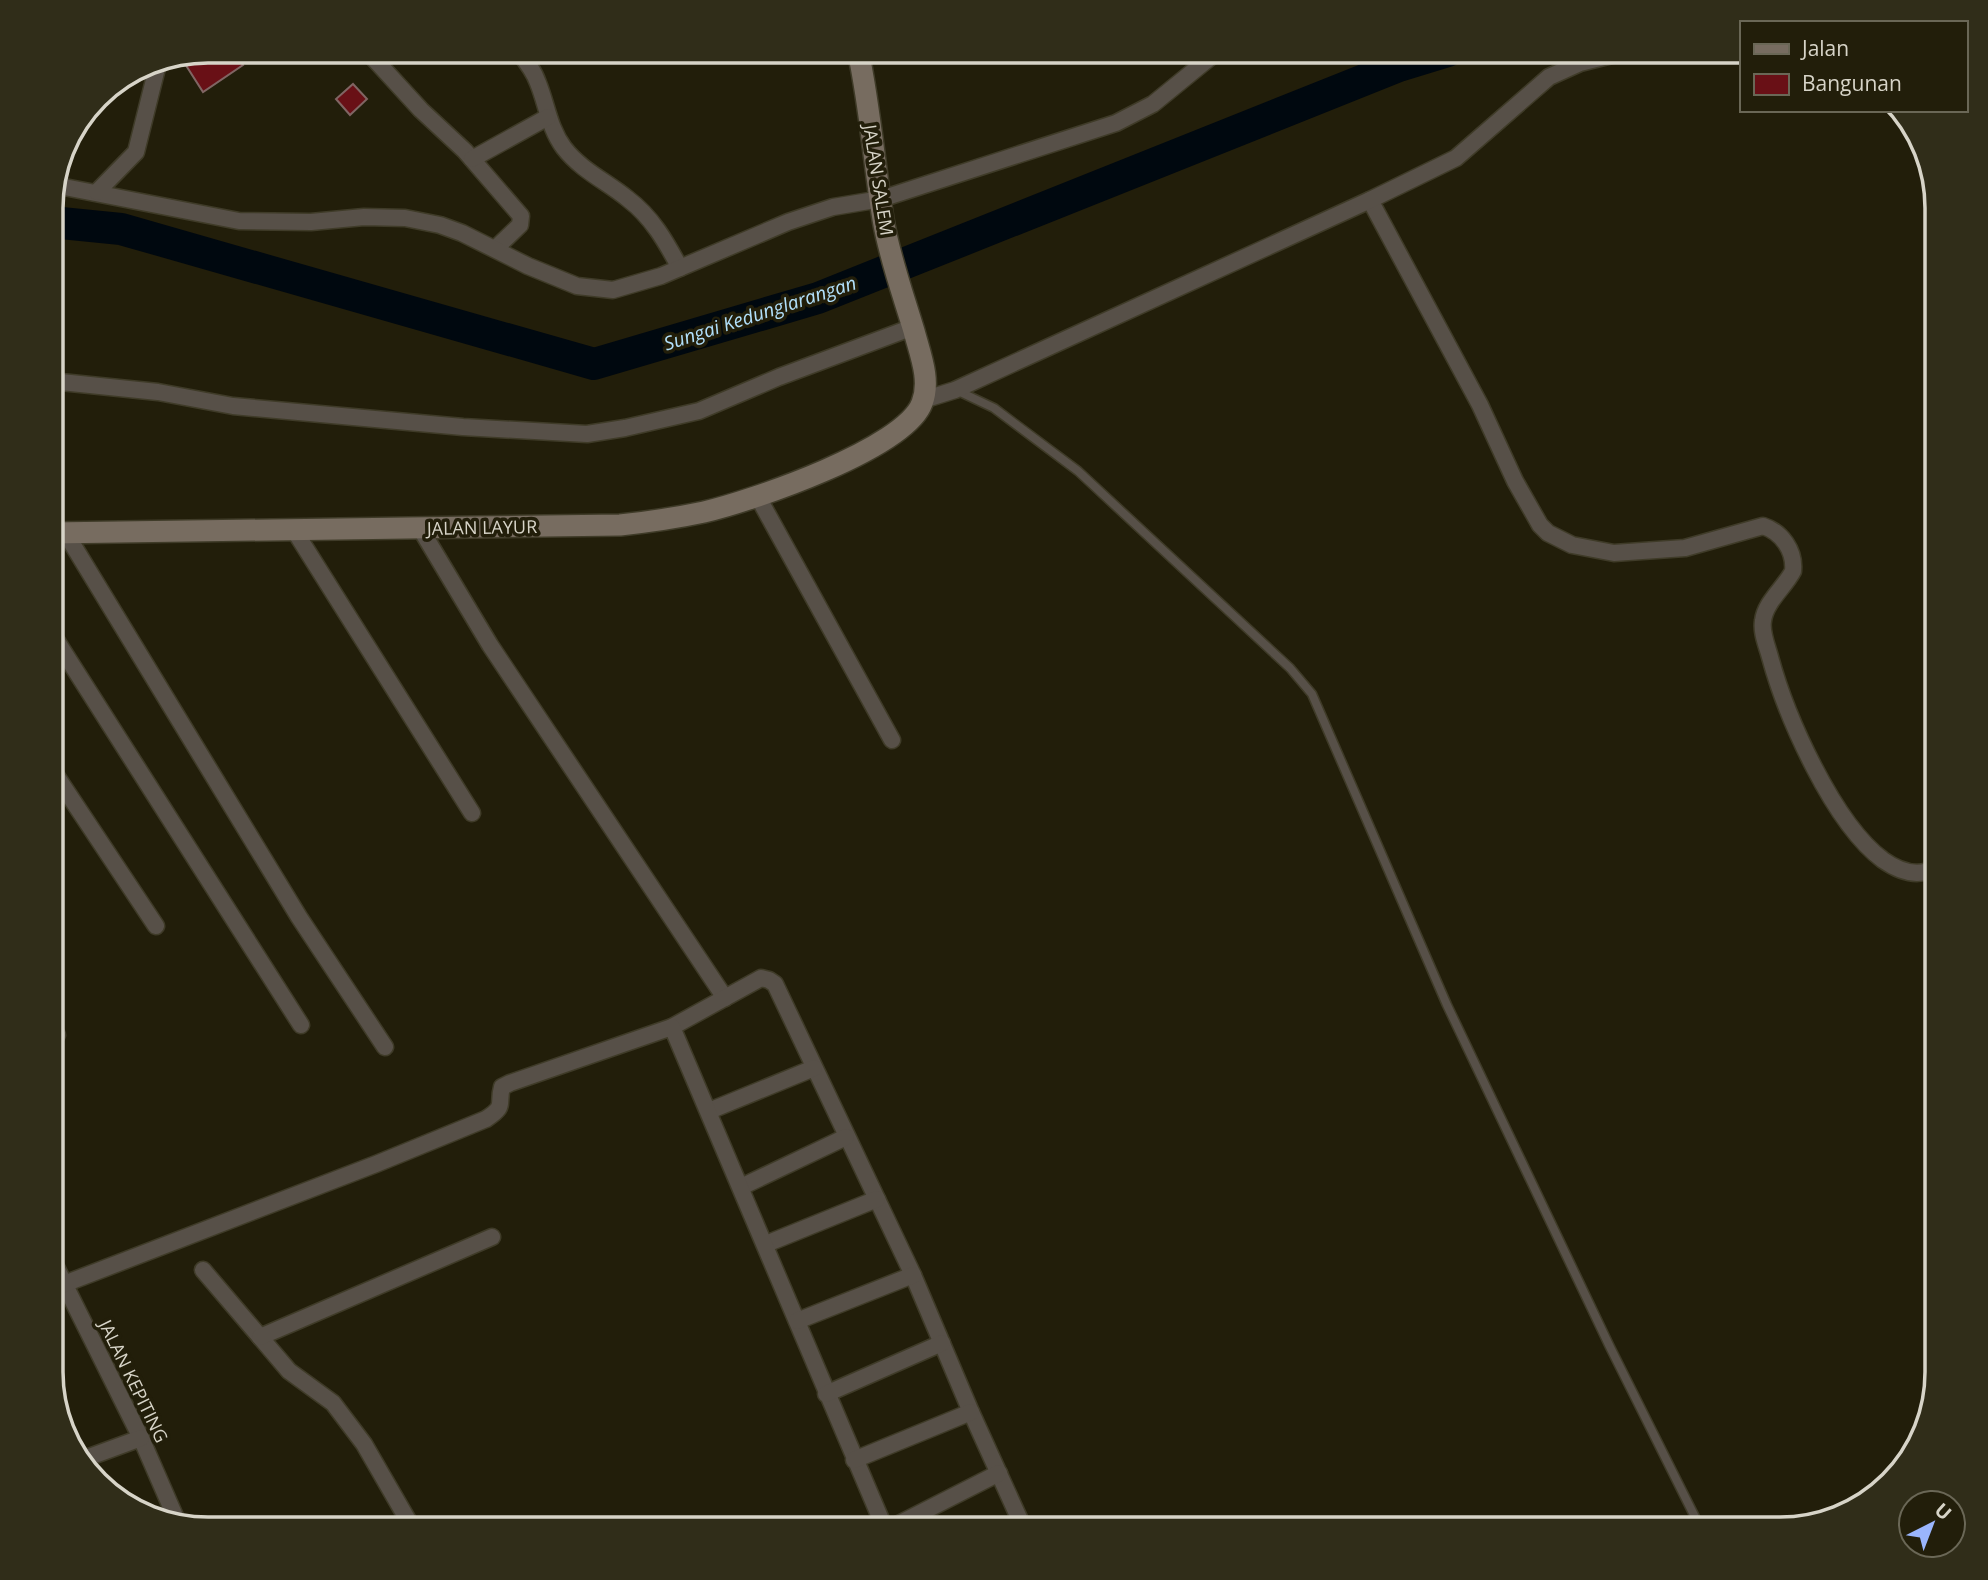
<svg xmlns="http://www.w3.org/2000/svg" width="1988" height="1580" viewBox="0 0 1988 1580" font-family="'Open Sans',sans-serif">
<rect width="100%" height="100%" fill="#221e0a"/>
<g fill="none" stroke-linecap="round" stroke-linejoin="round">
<!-- river -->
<polyline stroke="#00080f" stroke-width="32" points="51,222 121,229 594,364 818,298 1399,66 1448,51"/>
</g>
<!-- building -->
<g fill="#691016" stroke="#806563" stroke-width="2">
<polygon points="208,51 233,51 243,65 203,92 180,56"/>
<polygon points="353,84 367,99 350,115 336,99"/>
</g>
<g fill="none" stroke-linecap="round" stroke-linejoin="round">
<defs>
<polyline id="lane" points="958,391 994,408 1078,471 1290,668 1312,694 1447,1005 1610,1347 1701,1529"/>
<g id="street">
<polyline points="367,51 421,110 465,151 521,216 520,225 495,249"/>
<path d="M518,51C526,61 534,71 538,83C547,105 549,128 564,148C582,171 606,181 628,199C652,217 666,242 680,268"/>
<polyline points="472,159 548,117"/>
<polyline points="54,185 239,221 311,222 364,217 405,218 440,225 462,233 528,266 577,286 613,290 661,276 788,222 833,207 881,199 1116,123 1153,104 1218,51"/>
<polyline points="97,192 136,152 157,68 162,60"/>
<path d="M1370,200L1480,405L1515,481L1540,525L1548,533L1572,545L1614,553L1685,548L1763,526C1782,532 1795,551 1793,571C1785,587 1765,602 1763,621C1761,632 1767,646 1770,657C1786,716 1833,823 1883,860C1900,872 1919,878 1937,867"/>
<polyline points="51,381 158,392 233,406 463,427 587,434 625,428 699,411 779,377 913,327"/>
<polyline points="923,400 955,390 1370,200 1456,158 1549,77 1580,63 1628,51"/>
<polyline points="758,497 892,740"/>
<polyline points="420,528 490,645 725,998"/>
<polyline points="294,530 472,813"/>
<polyline points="65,532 299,917 385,1047"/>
<polyline points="51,632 301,1025"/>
<polyline points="51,768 156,926"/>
<polyline points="51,1026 57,1035"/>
<polyline points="672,1027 761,978 769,980 775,984 913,1275 971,1412 1024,1529"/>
<polyline points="709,1111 814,1068"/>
<polyline points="741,1187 846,1137"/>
<polyline points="766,1244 877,1199"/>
<polyline points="51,1257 141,1438 178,1523"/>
<polyline points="203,1270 289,1371 333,1403 364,1444 413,1529"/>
<path d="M51,1289L376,1164L486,1119C507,1105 497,1105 502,1087L510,1083L672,1027L885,1529"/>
<polyline points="797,1321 913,1275"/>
<polyline points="260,1337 492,1237"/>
<polyline points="826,1394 942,1343"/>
<polyline points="81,1460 141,1438"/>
<polyline points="854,1460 971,1412"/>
<polyline points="889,1529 999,1473"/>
</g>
<path id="secondary" d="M51,533L620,525C648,522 676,518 704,512C751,501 905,449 922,403C931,380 920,354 914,331C903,294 889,256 883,219C874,163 870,106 858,51"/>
</defs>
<!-- lane casing -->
<use href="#lane" stroke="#3f3b28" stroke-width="11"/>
<!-- street casing -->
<use href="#street" stroke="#3f3b28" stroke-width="19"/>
<!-- secondary casing -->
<use href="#secondary" stroke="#3f3b28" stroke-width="24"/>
<!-- lane -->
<use href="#lane" stroke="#575048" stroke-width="8"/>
<!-- street -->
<use href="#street" stroke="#575048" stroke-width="16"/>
<!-- secondary -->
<use href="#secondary" stroke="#776c60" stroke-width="21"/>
</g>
<g text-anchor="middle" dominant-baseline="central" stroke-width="7" stroke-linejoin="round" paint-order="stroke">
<!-- street labels -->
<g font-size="18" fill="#d7d4c8" stroke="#221e0a">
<text transform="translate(879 180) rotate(81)">JALAN SALEM</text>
<text transform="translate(482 527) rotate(-1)">JALAN LAYUR</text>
<text transform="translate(134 1381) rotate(64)">JALAN KEPITING</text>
</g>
<!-- water labels -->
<g font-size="19" font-style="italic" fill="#b2e0fb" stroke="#221e0a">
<text transform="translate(760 313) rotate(-18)">Sungai Kedunglarangan</text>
</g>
</g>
<!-- crop -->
<path d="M0 0H1988V1580H0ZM208 63H1780A145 145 0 0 1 1925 208V1372A145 145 0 0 1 1780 1517H208A145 145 0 0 1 63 1372V208A145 145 0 0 1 208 63Z" fill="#302d19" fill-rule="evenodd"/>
<path fill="none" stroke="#d7d4c8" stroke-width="3.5" d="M208 63H1780A145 145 0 0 1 1925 208V1372A145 145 0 0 1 1780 1517H208A145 145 0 0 1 63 1372V208A145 145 0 0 1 208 63Z"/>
<!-- legend -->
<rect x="1740" y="21" width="228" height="91" fill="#221e0a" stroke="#6a6756" stroke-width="2"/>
<rect x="1754" y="44" width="35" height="10" fill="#776c60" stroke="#6a6756" stroke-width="2"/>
<text x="1802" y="56" font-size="21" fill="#d7d4c8">Jalan</text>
<rect x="1754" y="74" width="35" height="21" fill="#691016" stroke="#6a6756" stroke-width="2"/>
<text x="1802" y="91" font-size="21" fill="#d7d4c8">Bangunan</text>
<!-- north arrow -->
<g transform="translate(1932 1524) rotate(42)"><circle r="33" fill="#221e0a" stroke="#6a6756" stroke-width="2"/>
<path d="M0-5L12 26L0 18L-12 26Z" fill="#9ab5fd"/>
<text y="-10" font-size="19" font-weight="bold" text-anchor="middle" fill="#d7d4c8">U</text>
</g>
</svg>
